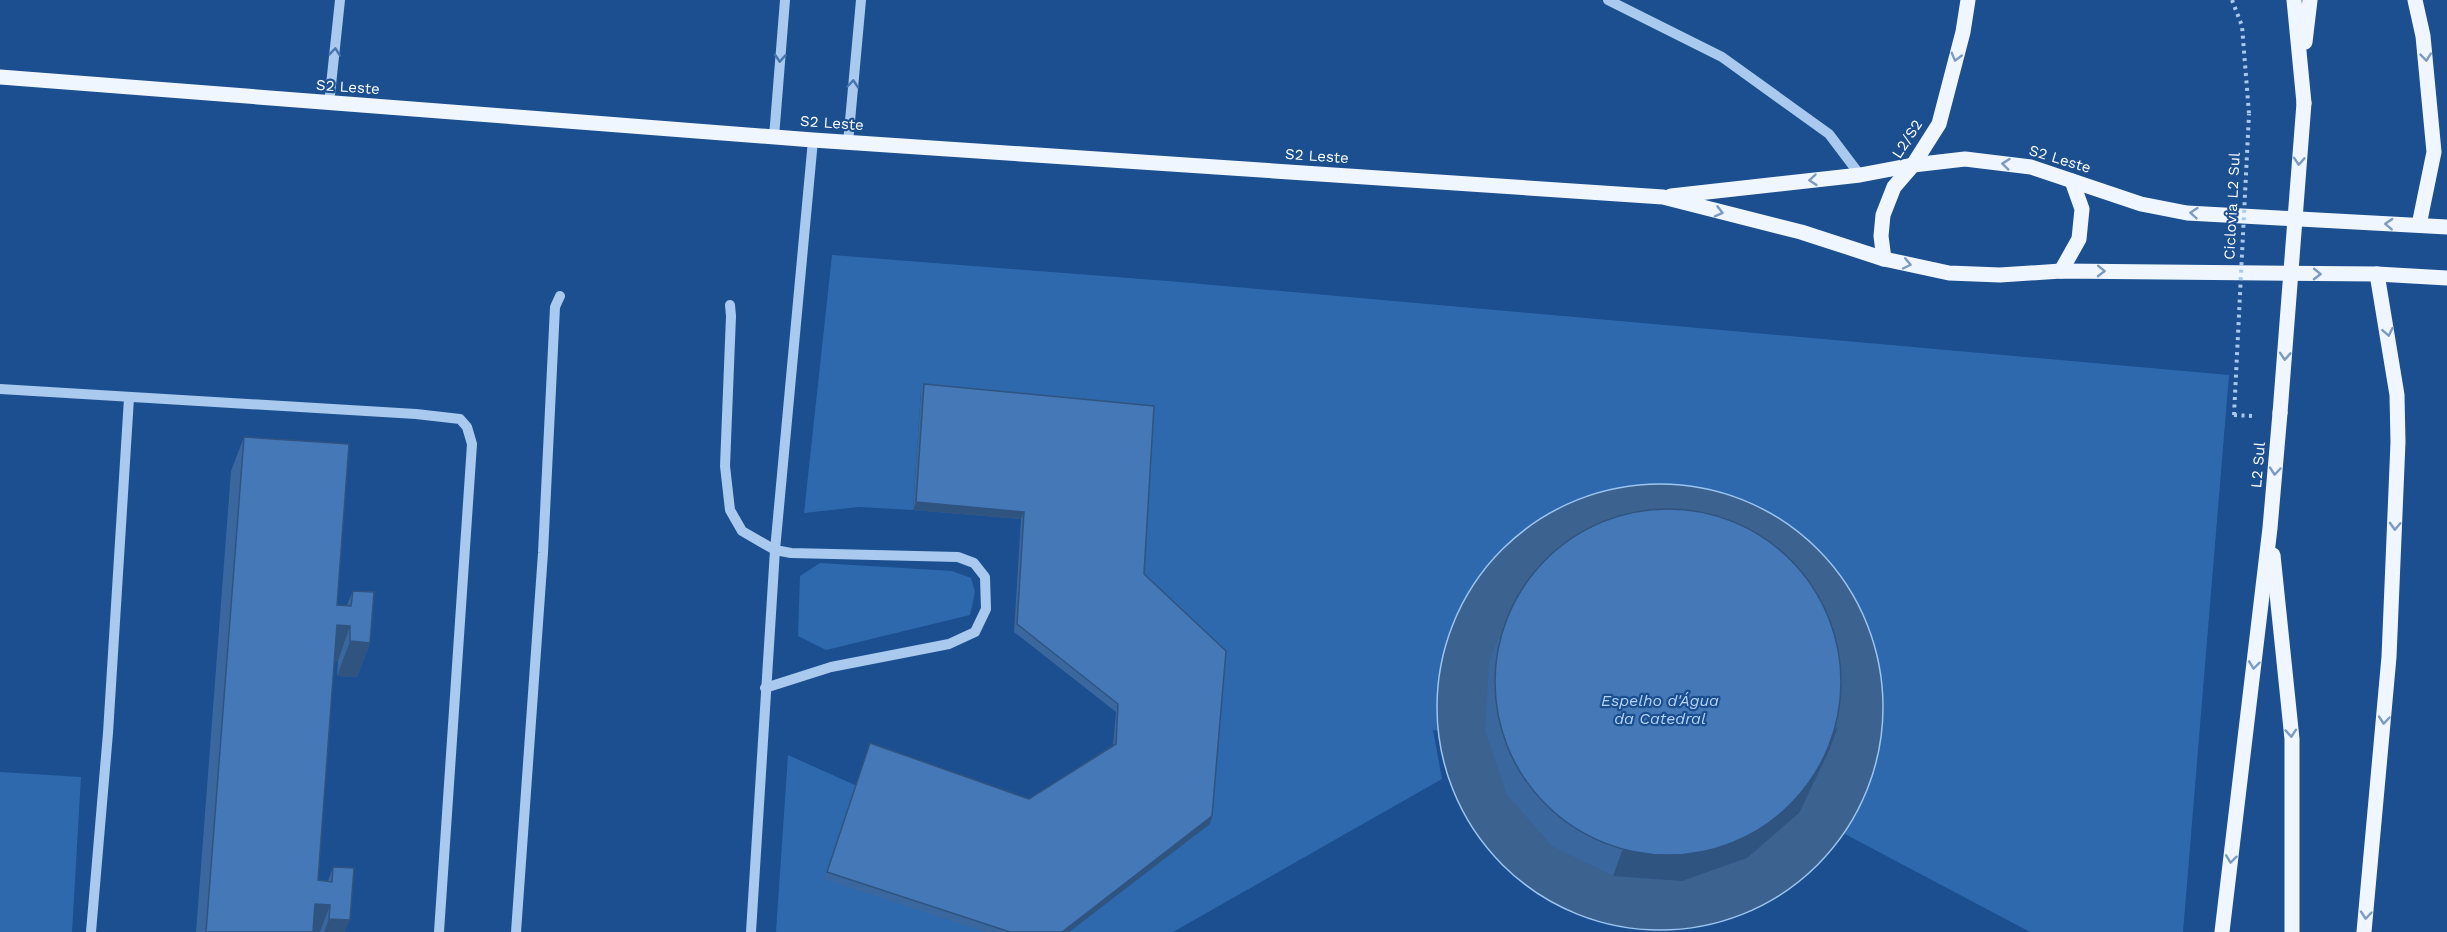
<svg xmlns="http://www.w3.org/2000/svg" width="2447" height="932" viewBox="0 0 2447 932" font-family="'Work Sans',sans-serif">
<rect width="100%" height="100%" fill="#1b4f8f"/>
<!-- green -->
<g fill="#2e69ad">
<polygon points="832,255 1168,281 2229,375 2183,932 2030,932 1843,833 1865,797 1433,730 1442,779 1173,932 1069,932 1210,823 1224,659 921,391 913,510 859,507 804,513"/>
<polygon points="820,563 952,571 971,578 975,592 970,615 826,650 798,636 800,576"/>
<polygon points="788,755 857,786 985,932 776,932"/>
<polygon points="0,772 81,777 72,932 0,932"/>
</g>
<!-- water -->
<circle fill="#3c6290" stroke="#9cc4f0" stroke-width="1.5" cx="1660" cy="707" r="223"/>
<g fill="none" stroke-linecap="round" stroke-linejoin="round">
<!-- path -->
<g stroke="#a9c9ee" stroke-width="4" stroke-dasharray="3 4.5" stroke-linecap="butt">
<polyline points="2232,0 2242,26 2249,114"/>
<polyline points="2234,415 2253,416"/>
</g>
<!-- minor -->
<g stroke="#a9c9ee" stroke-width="10">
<polyline points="1608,0 1722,57 1829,134 1860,175"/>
<polyline points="329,104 340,0"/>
<polyline points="774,137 785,0"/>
<polyline points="848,143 861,0"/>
<polyline points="730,305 731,316 725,466 730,510 742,531 775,550 751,932"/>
<polyline points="0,389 416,414 460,419 467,427 472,444 439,932"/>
<polyline points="765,688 831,667 949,644 975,632 986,609 985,577 974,563 958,557 791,553 775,550 813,140"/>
<polyline points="91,932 108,733 129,398"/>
<polyline points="516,932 543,553 555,307 560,296"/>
</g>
<!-- major -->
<g stroke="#f0f6ff" stroke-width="15">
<polyline points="2294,0 2304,103"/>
<polyline points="2415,0 2423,36 2434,152 2419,225"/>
<polyline points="2305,42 2310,0"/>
<polyline points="0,77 813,140 1663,197 1801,232 1884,259 1949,273 2000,275 2061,271 2377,274 2447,278"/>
<polyline points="1671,196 1860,175 1913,165 1965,159 2031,167 2141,204 2187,213 2447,227"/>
<polyline points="1884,259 1881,236 1883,215 1894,187 1913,165 1939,124 1963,32 1968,0"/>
<polyline points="2061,271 2079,239 2082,209 2072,181"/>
<polyline points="2273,555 2292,739 2292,932"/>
<polyline points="2222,932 2270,528 2280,413"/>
<polyline points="2364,932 2389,657 2398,442 2397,395 2377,274"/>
</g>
<!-- path-bridge -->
<polyline stroke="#a9c9ee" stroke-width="4" stroke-dasharray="3 4.5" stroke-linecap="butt" points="2234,415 2249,114"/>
<!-- major-bridge -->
<polyline stroke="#f0f6ff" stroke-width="15" points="2280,413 2304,103"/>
</g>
<!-- wall -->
<g fill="#3a679d">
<polygon points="924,384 1144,574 1210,824 1069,932 985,932 824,879 870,743 1029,799 1113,745 1116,712 1014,632 1021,519 913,510 921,391"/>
<polygon points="244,437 337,605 347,605 353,591 370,643 357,677 337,676 338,661 334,661 318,880 328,881 333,867 345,932 196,932 231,471"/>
<polygon points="1498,638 1829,751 1799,813 1747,858 1682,881 1613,876 1552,846 1507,795 1485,731 1489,662"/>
</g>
<!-- shaded-wall -->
<g fill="#305480">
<polygon points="916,502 1024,512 1021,519 913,510"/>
<polygon points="337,625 350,626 338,661 324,660"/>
<polygon points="350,641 370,643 357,677 337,676"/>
<polygon points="1838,727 1829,751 1799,813 1747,858 1682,881 1613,876 1622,851"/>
<polygon points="1212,816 1210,824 1069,932 1062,932"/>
<polygon points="315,904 330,905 320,932 305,932"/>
<polygon points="329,919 350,920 345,932 324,932"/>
</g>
<!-- building -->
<g fill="#4478b7" stroke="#305480" stroke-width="1.5">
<polygon points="924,384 1154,406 1144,574 1226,651 1212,816 1062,932 1010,932 827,872 870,743 1029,799 1116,744 1118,704 1017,624 1024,512 916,502"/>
<polygon points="244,437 349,444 337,605 351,606 353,591 374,592 370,643 350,641 350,626 337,625 318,880 332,882 333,867 354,868 350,920 329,919 330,905 315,904 313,932 206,932"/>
<circle cx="1668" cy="682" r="173"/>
</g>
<!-- one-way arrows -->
<defs><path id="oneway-chevron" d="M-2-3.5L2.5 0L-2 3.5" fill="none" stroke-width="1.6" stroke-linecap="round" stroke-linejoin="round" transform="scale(1.5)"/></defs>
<g stroke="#4674ac">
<use href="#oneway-chevron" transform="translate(335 52) rotate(-84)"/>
<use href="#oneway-chevron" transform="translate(780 58) rotate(94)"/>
<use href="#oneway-chevron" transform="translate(853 84) rotate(-85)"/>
</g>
<g stroke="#7b9ac1">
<use href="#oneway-chevron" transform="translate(1956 57) rotate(105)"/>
<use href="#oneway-chevron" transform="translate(2426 57) rotate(84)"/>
<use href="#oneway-chevron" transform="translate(2299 161) rotate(94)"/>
<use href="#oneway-chevron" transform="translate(2006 164) rotate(-174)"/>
<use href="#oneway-chevron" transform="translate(1813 180) rotate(175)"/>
<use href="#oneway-chevron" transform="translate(1719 212) rotate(14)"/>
<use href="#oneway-chevron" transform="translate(2194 213) rotate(-175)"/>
<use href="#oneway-chevron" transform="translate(2389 224) rotate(-177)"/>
<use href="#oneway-chevron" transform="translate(1907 264) rotate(12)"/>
<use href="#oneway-chevron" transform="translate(2101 271) rotate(1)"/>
<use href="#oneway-chevron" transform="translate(2317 274) rotate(1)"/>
<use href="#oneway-chevron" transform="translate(2388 332) rotate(79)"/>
<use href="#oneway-chevron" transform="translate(2285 356) rotate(94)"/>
<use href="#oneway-chevron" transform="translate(2275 471) rotate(95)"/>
<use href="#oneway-chevron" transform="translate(2395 526) rotate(92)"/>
<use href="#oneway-chevron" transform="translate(2254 665) rotate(97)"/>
<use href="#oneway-chevron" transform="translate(2384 720) rotate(95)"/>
<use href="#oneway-chevron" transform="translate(2291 733) rotate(86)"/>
<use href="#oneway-chevron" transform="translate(2231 859) rotate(97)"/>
<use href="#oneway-chevron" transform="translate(2366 915) rotate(95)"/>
</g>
<g text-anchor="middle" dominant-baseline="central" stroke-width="4.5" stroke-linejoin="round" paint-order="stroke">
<!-- street labels -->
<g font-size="15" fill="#fff" stroke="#1b4f8f">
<text transform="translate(348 87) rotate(4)">S2 Leste</text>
<text transform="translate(832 123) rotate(4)">S2 Leste</text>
<text transform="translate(1907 139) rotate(-57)">L2/S2</text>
<text transform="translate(1317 156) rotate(4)">S2 Leste</text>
<text transform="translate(2060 159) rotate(17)">S2 Leste</text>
<text transform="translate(2232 206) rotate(-87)">Ciclovia L2 Sul</text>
<text transform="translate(2258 465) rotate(-85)">L2 Sul</text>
</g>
<!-- water labels -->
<g font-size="16" font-style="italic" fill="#b5d3f5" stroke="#1b4f8f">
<text x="1660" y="700">Espelho d'Água<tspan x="1660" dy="18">da Catedral</tspan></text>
</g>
</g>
</svg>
